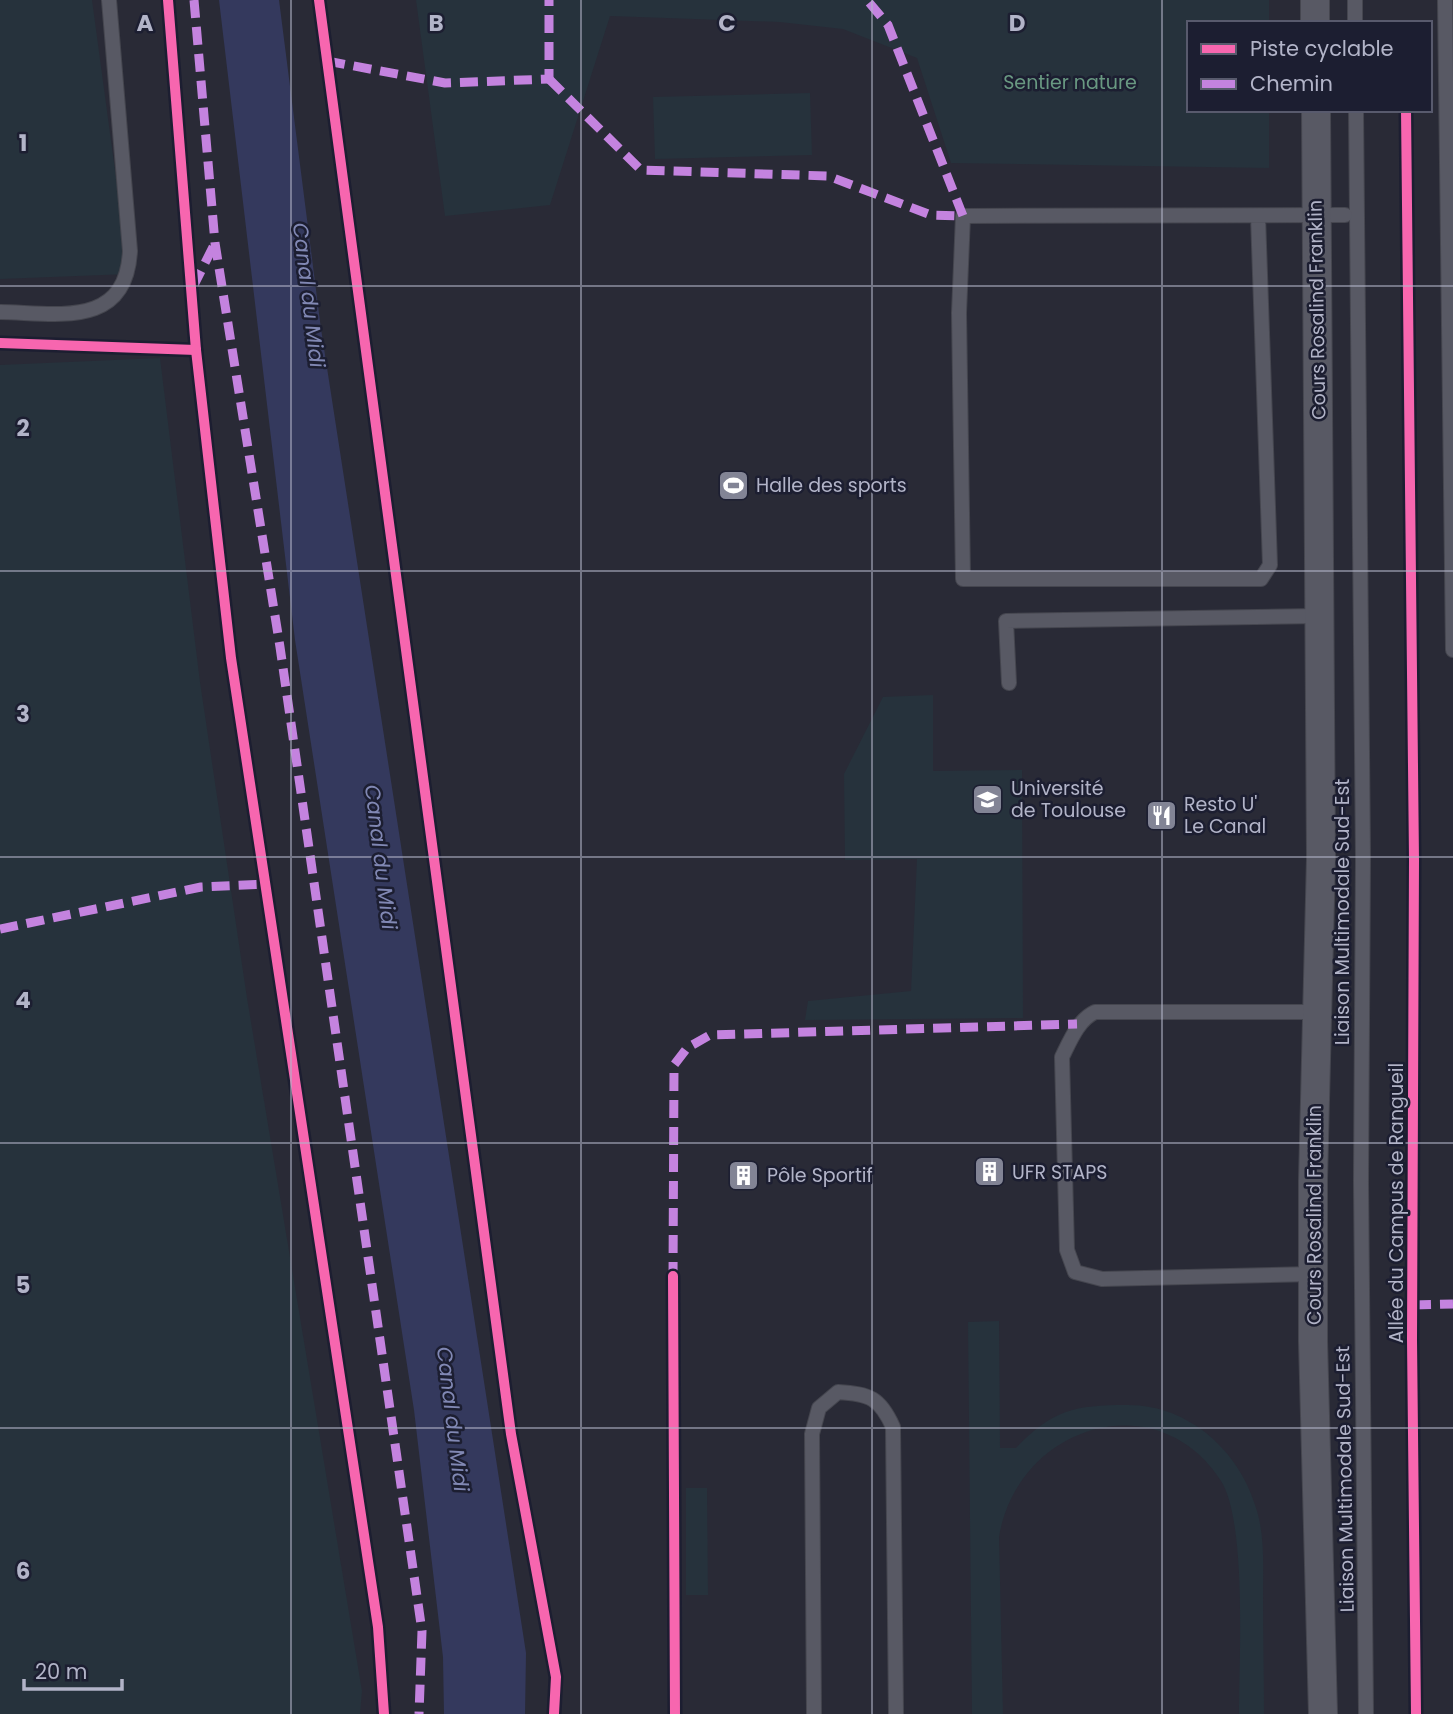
<svg xmlns="http://www.w3.org/2000/svg" width="1453" height="1714" viewBox="0 0 1453 1714" font-family="Poppins,sans-serif">
<rect width="100%" height="100%" fill="#292a36"/>
<!-- green -->
<g fill="#26323c">
<polygon points="0,0 92,0 129,274 0,279"/>
<polygon points="416,0 1269,0 1269,23 1189,23 1189,110 1269,110 1269,168 951,163 917,58 843,29 780,22 610,16 550,205 445,216"/>
<polygon points="810,93 812,155 655,159 653,97"/>
<polygon points="160,358 200,682 247,998 362,1691 360,1714 0,1714 0,365"/>
<polygon points="933,695 933,771 1022,770 1023,1018 805,1020 808,1001 911,991 917,859 845,860 844,774 883,697"/>
<path d="M999,1321L1000,1448H1016C1052,1410 1075,1405 1126,1405C1189,1404 1241,1452 1257,1511C1265,1538 1263,1568 1263,1596C1263,1635 1264,1675 1264,1714H1239C1239,1661 1247,1522 1221,1481C1157,1381 1017,1426 999,1537L1003,1714H972L968,1322Z"/>
<polygon points="686,1488 707,1488 708,1595 686,1595"/>
</g>
<!-- water -->
<polygon fill="#34395d" points="219,0 279,0 321,329 526,1653 525,1714 444,1714 443,1657 414,1410 295,640"/>
<g fill="none" stroke-linecap="round" stroke-linejoin="round">
<defs>
<g id="service">
<polyline points="1355,0 1355,23"/>
<polyline points="1445,0 1453,650"/>
<polyline points="1356,110 1363,858 1361,1182 1366,1714"/>
<polyline points="1258,216 1270,565 1261,579 963,579 959,313 963,216 1345,215"/>
<path d="M0,312C57,313 126,329 130,251L109,0"/>
<polyline points="1009,683 1006,621 1318,616"/>
<path d="M1313,1274L1102,1279L1075,1272L1067,1250L1062,1057C1070,1041 1078,1020 1095,1012H1317"/>
<path d="M814,1714L812,1434L819,1408L838,1392C870,1394 880,1398 893,1427L896,1714"/>
</g>
<g id="minor">
<polyline points="1315,0 1315,23"/>
<polyline points="1316,110 1321,858 1313,1181 1313,1341 1323,1714"/>
</g>
</defs>
<!-- service casing -->
<use href="#service" stroke="#45464f" stroke-width="16"/>
<!-- minor casing -->
<use href="#minor" stroke="#45464f" stroke-width="30"/>
<!-- service -->
<use href="#service" stroke="#585964" stroke-width="14"/>
<!-- minor -->
<use href="#minor" stroke="#585964" stroke-width="28"/>
<!-- quiet -->
<g stroke="#c483df" stroke-width="9" stroke-dasharray="18 9" stroke-linecap="butt">
<polyline points="194,0 215,243 280,647 422,1631 419,1714"/>
<polyline points="327,61 445,83 549,79 549,0"/>
<polyline points="549,79 641,170 828,176 931,215 963,216 888,25 867,0"/>
<polyline points="193,287 215,243"/>
<polyline points="0,929 201,887 265,884"/>
<polyline points="673,1280 674,1065 687,1048 710,1035 1077,1024"/>
<polyline points="1413,1305 1453,1304"/>
</g>
<defs>
<g id="cycleway">
<polyline points="168,0 196,350 231,658 378,1627 384,1714"/>
<polyline points="319,0 511,1434 556,1677 554,1714"/>
<polyline points="1406,110 1414,860 1412,1340 1416,1714"/>
<polyline points="0,343 196,350"/>
<polyline points="673,1276 675,1714"/>
</g>
</defs>
<!-- cycleway casing -->
<use href="#cycleway" stroke="#1c1e31" stroke-width="15"/>
<!-- cycleway -->
<use href="#cycleway" stroke="#f766af" stroke-width="10"/>
</g>
<!-- grid -->
<path fill="none" stroke="#b2b4c8" stroke-width="2" stroke-opacity="0.55" d="M291,0V1714M581,0V1714M872,0V1714M1162,0V1714M0,286H1453M0,571H1453M0,857H1453M0,1143H1453M0,1428H1453"/>
<!-- icons -->
<defs>
<symbol id="stadium-square" viewBox="-11 -11 22 22"><rect x="-9" y="-9" width="18" height="18" rx="4" fill="#828495" stroke="#1c1e31"/><path d="M0-5a6.5 5 0 1 0 0 10a6.5 5 0 1 0 0-10ZM-3.5-1.8h7v3.6h-7Z" fill="#fff"/></symbol>
<symbol id="university-square" viewBox="-11 -11 22 22"><rect x="-9" y="-9" width="18" height="18" rx="4" fill="#828495" stroke="#1c1e31"/><path d="M0-5L7-2L0 1L-7-2ZM-4 1L0 2.5L4 1V4Q0 6-4 4Z" fill="#fff"/></symbol>
<symbol id="restaurant-square" viewBox="-11 -11 22 22"><rect x="-9" y="-9" width="18" height="18" rx="4" fill="#828495" stroke="#1c1e31"/><path d="M-5-6h1v4h1v-4h1v4h1v-4h1v5L-1.5 .5V6h-2V.5L-5-1ZM5-6V6H3V1.5H1.5Q1.5-4 5-6Z" fill="#fff"/></symbol>
<symbol id="building-square" viewBox="-11 -11 22 22"><rect x="-9" y="-9" width="18" height="18" rx="4" fill="#828495" stroke="#1c1e31"/><path d="M-4-6H4V6H1V3H-1V6H-4ZM-2.5-4.3h1.7v1.8h-1.7ZM.8-4.3h1.7v1.8H.8ZM-2.5-1h1.7V.8h-1.7ZM.8-1h1.7V.8H.8Z" fill="#fff"/></symbol>
</defs>
<g fill-rule="evenodd">
<use href="#stadium-square" x="716" y="468" width="35" height="35"/>
<use href="#university-square" x="970" y="782" width="35" height="35"/>
<use href="#restaurant-square" x="1144" y="798" width="35" height="35"/>
<use href="#building-square" x="972" y="1154" width="35" height="35"/>
<use href="#building-square" x="726" y="1158" width="35" height="35"/>
</g>
<g text-anchor="middle" dominant-baseline="central" stroke-width="5" stroke-linejoin="round" paint-order="stroke">
<!-- park labels -->
<g font-size="19" fill="#699982" stroke="#1c1e31">
<text x="1070" y="82">Sentier nature</text>
</g>
<!-- street labels -->
<g font-size="19" fill="#b2b4c8" stroke="#1c1e31">
<text transform="translate(1317 310) rotate(-91)">Cours Rosalind Franklin</text>
<text transform="translate(1342 912) rotate(-90)">Liaison Multimodale Sud-Est</text>
<text transform="translate(1396 1203) rotate(-90)">Allée du Campus de Rangueil</text>
<text transform="translate(1314 1215) rotate(-90)">Cours Rosalind Franklin</text>
<text transform="translate(1345 1479) rotate(-91)">Liaison Multimodale Sud-Est</text>
</g>
<!-- poi labels -->
<g font-size="19" fill="#b2b4c8" stroke="#1c1e31" text-anchor="start">
<text x="756" y="485">Halle des sports</text>
<text x="1011" y="788">Université<tspan x="1011" dy="22">de Toulouse</tspan></text>
<text x="1184" y="804">Resto U'<tspan x="1184" dy="22">Le Canal</tspan></text>
<text x="1012" y="1172">UFR STAPS</text>
<text x="767" y="1175">Pôle Sportif</text>
</g>
<!-- water labels -->
<g font-size="21" font-style="italic" fill="#8188b4" stroke="#1c1e31">
<text transform="translate(309 295) rotate(83)">Canal du Midi</text>
<text transform="translate(381 857) rotate(83)">Canal du Midi</text>
<text transform="translate(453 1419) rotate(83)">Canal du Midi</text>
</g>
</g>
<g font-size="23" text-anchor="middle" font-weight="bold" fill="#b2b4c8" stroke="#1c1e31" stroke-width="5" stroke-linejoin="round" paint-order="stroke">
<text x="145" y="31">A</text>
<text x="436" y="31">B</text>
<text x="727" y="31">C</text>
<text x="1017" y="31">D</text>
<text x="23" y="151">1</text>
<text x="23" y="436">2</text>
<text x="23" y="722">3</text>
<text x="23" y="1008">4</text>
<text x="23" y="1293">5</text>
<text x="23" y="1579">6</text>
</g>
<!-- legend -->
<rect x="1187" y="21" width="245" height="91" fill="#1c1e31" stroke="#585a6d" stroke-width="2"/>
<rect x="1201" y="44" width="35" height="10" fill="#f766af" stroke="#585a6d" stroke-width="2"/>
<text x="1250" y="56" font-size="21" fill="#b2b4c8">Piste cyclable</text>
<rect x="1201" y="79" width="35" height="10" fill="#c483df" stroke="#585a6d" stroke-width="2"/>
<text x="1250" y="91" font-size="21" fill="#b2b4c8">Chemin</text>
<!-- scale -->
<path d="M24 1679v10h98v-10" fill="none" stroke="#b2b4c8" stroke-width="3.5"/>
<text x="35" y="1679" font-size="21" fill="#b2b4c8" stroke="#1c1e31" stroke-width="5" paint-order="stroke">20 m</text>
</svg>
